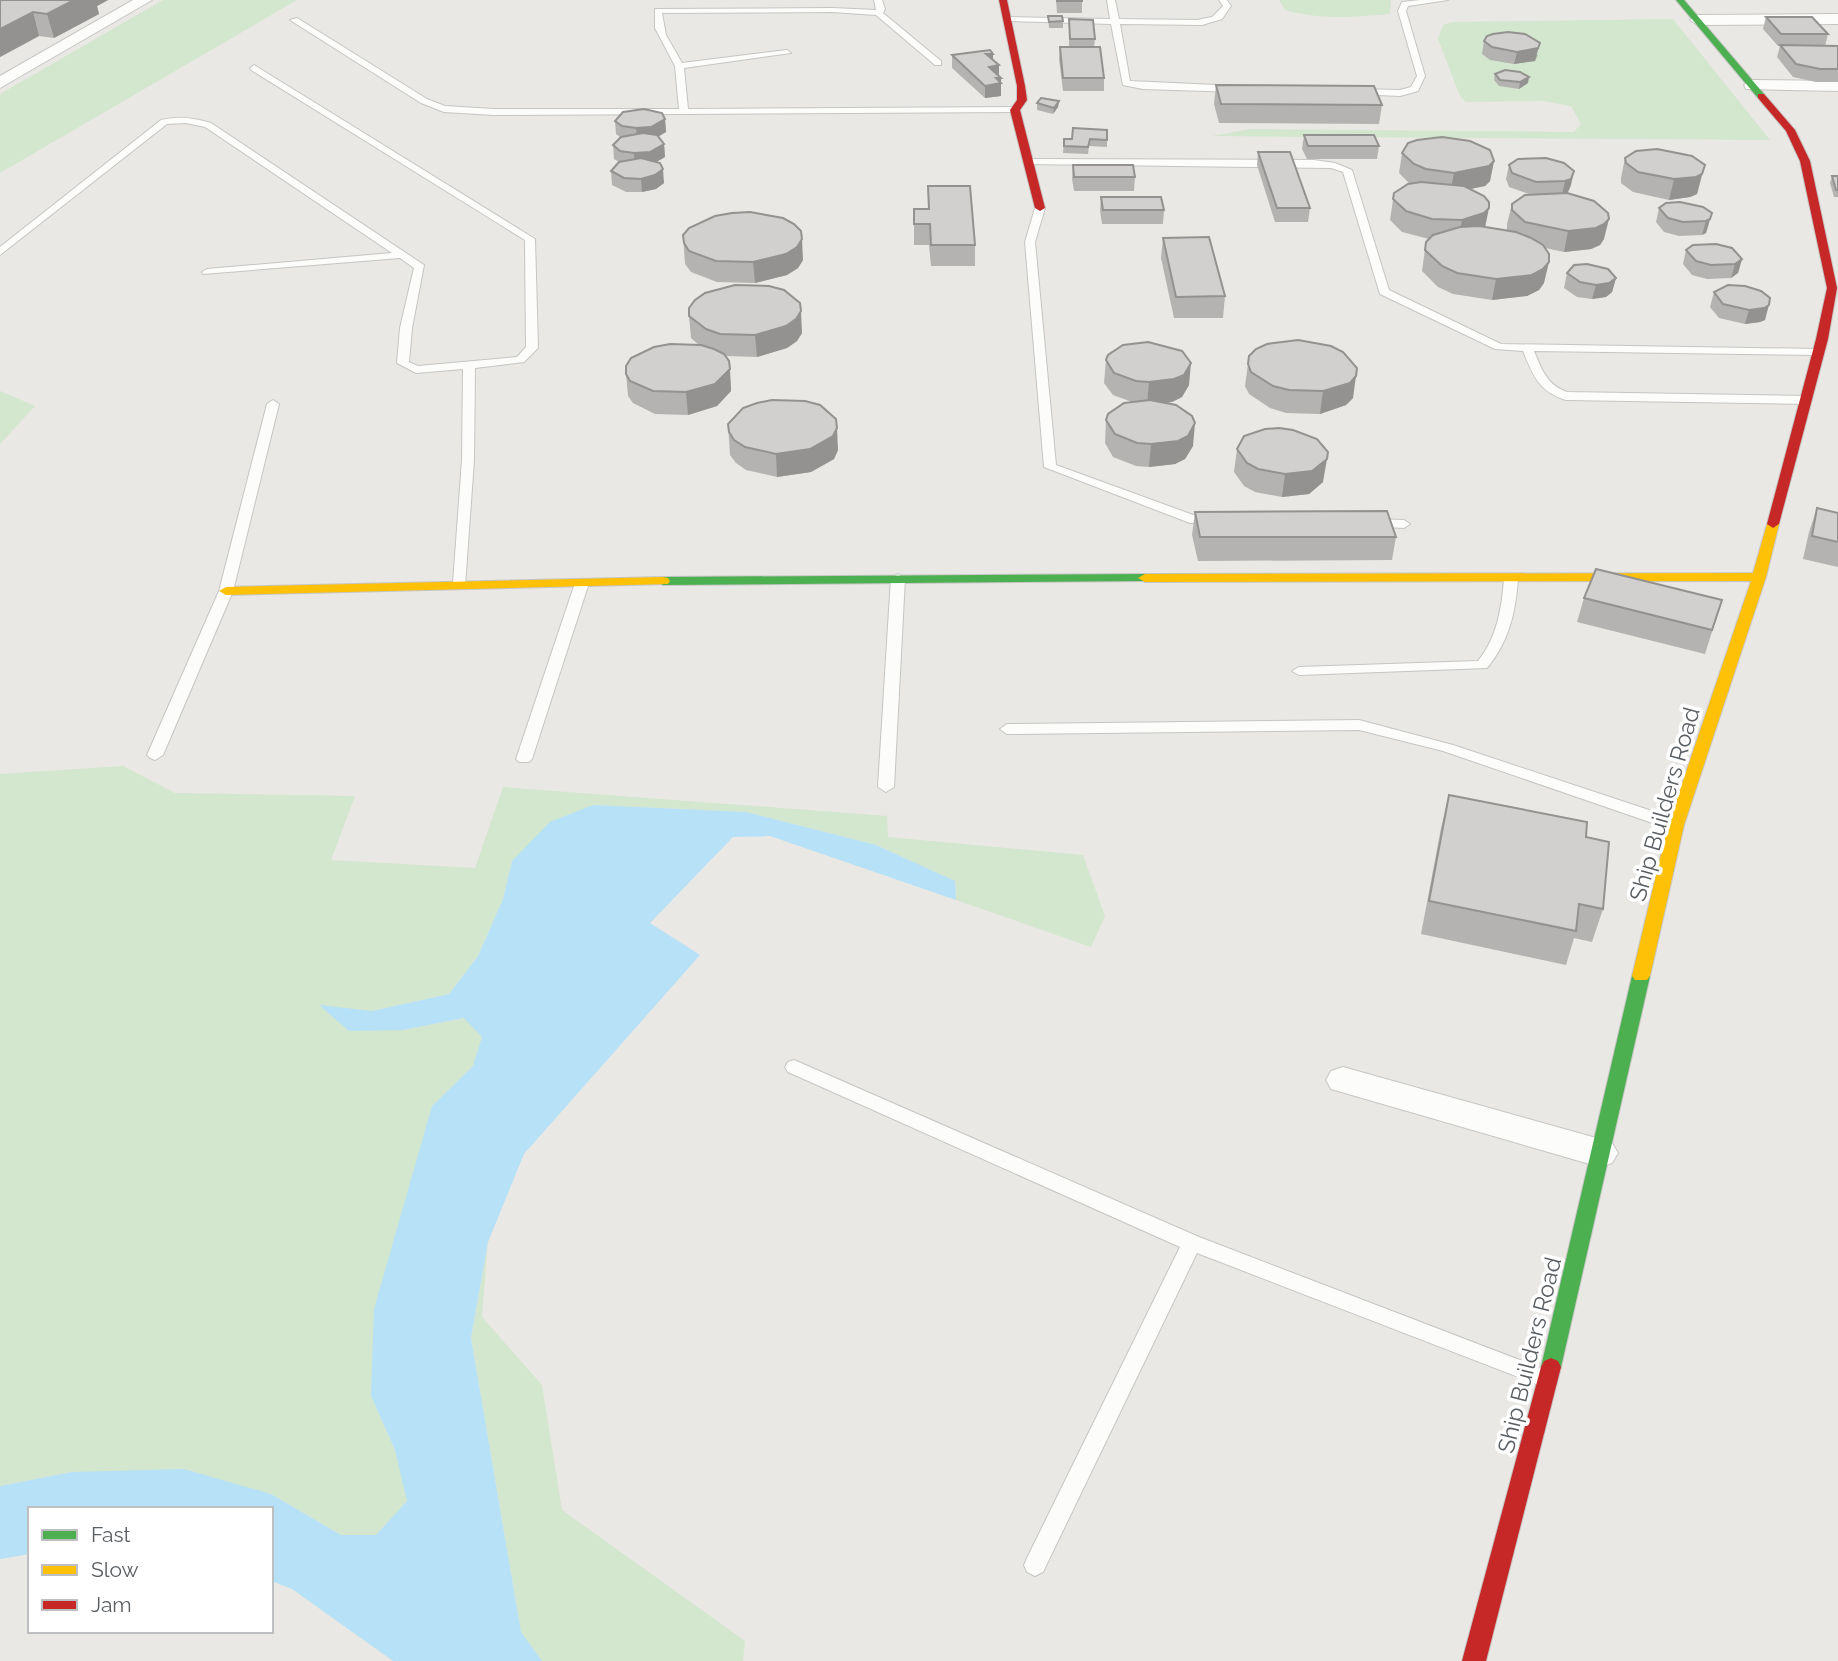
<svg xmlns="http://www.w3.org/2000/svg" width="1838" height="1661" viewBox="0 0 1838 1661" font-family="Raleway,sans-serif">
<rect width="100%" height="100%" fill="#eae8e4"/>
<!-- green -->
<g fill="#d3e6ce">
<polygon points="163,0 297,0 0,173 0,94"/>
<path d="M1279,0H1391L1390,14C1354,17 1320,20 1285,10Z"/>
<polygon points="1673,19 1770,140 1212,136 1251,129 1574,132 1581,124 1571,106 1543,101 1466,102 1460,96 1438,39 1443,25 1452,22"/>
<polygon points="0,391 35,406 0,444"/>
<polygon points="123,766 175,793 355,796 331,860 475,868 503,787 887,816 888,837 1083,855 1105,916 1091,947 956,900 955,881 876,845 746,812 593,805 512,861 503,899 478,956 449,994 372,1011 320,1006 403,1030 465,1018 483,1037 473,1066 432,1106 371,1396 395,1450 408,1500 376,1535 341,1535 271,1494 72,1472 0,1486 0,774"/>
<polygon points="488,1242 482,1317 542,1385 562,1510 745,1641 743,1661 542,1661 521,1632 471,1338"/>
</g>
<!-- water -->
<polygon fill="#b6e1f7" points="593,805 746,812 876,845 955,881 956,900 770,836 733,837 650,923 700,955 524,1154 488,1242 471,1338 521,1632 542,1661 393,1661 292,1589 271,1581 271,1509 30,1509 30,1554 0,1559 0,1486 72,1472 184,1469 271,1494 341,1535 376,1535 407,1501 395,1450 371,1396 374,1309 432,1106 473,1066 482,1037 464,1018 403,1030 349,1031 319,1005 372,1011 449,994 478,956 503,899 512,861 550,822"/>
<g fill="none" stroke-linecap="round" stroke-linejoin="round">
<defs>
<g id="lane">
<polygon points="874,0 882,0 885,9 883,13 941,61 941,65 935,65 876,15 832,12 662,13 666,35 682,63 787,50 791,53 684,68 688,109 1015,107 1020,110 1018,112 494,115 444,112 421,103 290,20 297,18 427,99 445,106 494,109 679,109 675,66 655,28 655,9 832,8 876,10"/>
<polygon points="1107,0 1115,0 1119,19 1197,20 1212,17 1223,6 1219,0 1227,0 1231,6 1222,19 1202,25 1120,24 1130,81 1237,86 1241,89 1237,92 1143,89 1123,85 1111,24 1007,21 1003,19 1007,17 1110,19"/>
<polygon points="1420,0 1448,0 1408,6 1406,11 1425,76 1418,91 1400,96 1354,94 1353,92 1357,89 1400,90 1411,87 1417,76 1398,11 1402,2"/>
<path d="M254,65L535,239L538,348L524,362L475,368L474,460L465,586L460,587L453,583L462,460L463,369L416,373L397,363L400,328L414,268L400,258L203,274L202,272L207,269L392,253L205,127L186,123L167,124L0,255V247L161,120C178,116 194,118 211,123L424,265L412,328L409,362L418,366L517,357L526,347L525,240L251,70L250,68Z"/>
<path d="M1028,159L1314,160L1335,163L1352,170L1389,290L1501,344L1818,349L1824,352L1818,355L1534,351C1542,370 1547,385 1567,392L1806,396L1812,400L1806,404L1566,400C1539,392 1533,375 1523,351L1495,349L1380,294L1343,172L1331,168L1025,164L1023,162Z"/>
<polygon points="1040,205 1045,208 1035,242 1056,465 1196,516 1219,517 1219,523 1190,523 1044,467 1025,242 1035,208"/>
<polygon points="273,400 279,404 233,591 163,755 155,760 150,758 147,755 219,591 267,404"/>
<polygon points="1373,519 1404,520 1410,524 1404,528 1368,526 1368,520"/>
<polygon points="898,574 905,578 894,787 886,792 878,787 891,578"/>
<path d="M1511,574L1518,578C1516,611 1509,642 1487,668L1299,675L1292,671L1299,667L1478,661C1497,638 1502,607 1504,578Z"/>
<polygon points="582,579 589,583 532,759 529,762 519,762 516,759 575,583"/>
<polygon points="1359,720 1453,745 1682,821 1684,825 1682,829 1670,829 1443,751 1359,730 1007,734 1000,729 1007,724"/>
<polygon points="794,1060 1199,1237 1551,1372 1554,1378 1551,1384 1544,1387 1197,1253 1043,1572 1035,1576 1027,1572 1024,1565 1027,1558 1180,1247 788,1072 785,1067 788,1062"/>
</g>
<g id="street">
<polygon points="133,0 152,0 0,88 0,76"/>
<polygon points="1838,14 1838,24 1698,25 1690,20 1698,15"/>
<polygon points="1752,80 1838,81 1838,91 1746,89 1744,85"/>
<polygon points="1343,1067 1600,1139 1612,1143 1618,1153 1612,1163 1600,1167 1331,1089 1326,1080 1331,1071"/>
</g>
<g id="fast">
<polygon points="1676,0 1684,0 1764,94 1764,98 1758,98"/>
<polygon points="1145,574 1152,578 1150,581 663,585 656,581 663,577"/>
<polygon points="1641,970 1647,972 1650,976 1561,1367 1558,1373 1551,1376 1544,1373 1541,1367 1632,976 1635,972"/>
</g>
<g id="slow">
<polygon points="1773,520 1779,524 1766,577 1684,825 1650,976 1647,980 1635,980 1632,976 1668,825 1751,581 1145,582 1138,578 1145,574 1753,573 1767,524"/>
<polygon points="663,577 668,578 670,581 668,584 226,595 219,591 226,587"/>
</g>
<g id="jam">
<polygon points="999,0 1007,0 1025,86 1027,100 1020,110 1045,208 1040,211 1035,208 1010,110 1017,100 1017,86"/>
<polygon points="1758,94 1764,94 1795,130 1810,161 1837,288 1828,339 1779,524 1773,528 1767,524 1816,339 1827,288 1800,161 1786,131 1758,98"/>
<polygon points="1551,1358 1558,1361 1561,1367 1486,1661 1462,1661 1541,1367 1544,1361"/>
</g>
</defs>
<!-- lane casing -->
<use href="#lane" stroke="#c5c5c4" stroke-width="2"/>
<!-- street casing -->
<use href="#street" stroke="#c5c5c4" stroke-width="2"/>
<!-- fast casing -->
<use href="#fast" stroke="#c6c6c6" stroke-width="2"/>
<!-- slow casing -->
<use href="#slow" stroke="#c6c6c6" stroke-width="2"/>
<!-- jam casing -->
<use href="#jam" stroke="#c6c6c6" stroke-width="2"/>
<!-- lane -->
<use href="#lane" fill="#fcfcfb" fill-rule="evenodd"/>
<!-- street -->
<use href="#street" fill="#fcfcfb" fill-rule="evenodd"/>
<!-- fast -->
<use href="#fast" fill="#4caf50" fill-rule="evenodd"/>
<!-- slow -->
<use href="#slow" fill="#ffc107" fill-rule="evenodd"/>
<!-- jam -->
<use href="#jam" fill="#c62828" fill-rule="evenodd"/>
</g>
<!-- wall -->
<g fill="#b5b3b1">
<polygon points="0,0 108,0 97,6 99,14 54,38 39,36 0,57"/>
<polygon points="1056,0 1082,0 1082,13 1057,13"/>
<polygon points="1048,16 1063,21 1063,28 1049,28"/>
<polygon points="1766,17 1828,34 1825,46 1838,46 1838,82 1816,82 1793,77 1777,57 1780,46 1778,46 1763,29"/>
<polygon points="1069,19 1095,39 1094,47 1104,78 1104,91 1063,91 1059,59 1060,47 1069,47"/>
<polygon points="1484,41 1538,55 1535,61 1514,64 1490,60 1482,54"/>
<polygon points="993,54 993,60 999,65 999,76 1001,83 1001,96 985,98 952,68 952,55"/>
<polygon points="1495,74 1528,83 1519,89 1499,86 1494,80"/>
<polygon points="1216,85 1382,105 1379,124 1219,123 1214,104"/>
<polygon points="1059,101 1058,107 1053,114 1037,110 1037,103"/>
<polygon points="665,119 666,132 658,137 664,144 665,157 656,162 664,183 656,189 642,192 626,192 612,185 611,171 619,162 614,159 613,145 620,137 616,134 615,121"/>
<polygon points="1107,130 1107,147 1089,146 1088,154 1063,153 1064,139 1072,139"/>
<polygon points="1304,135 1379,146 1377,159 1307,159 1302,149"/>
<polygon points="1258,152 1310,208 1308,222 1275,222 1257,165"/>
<polygon points="1402,153 1494,161 1490,181 1485,186 1471,189 1485,227 1507,230 1507,224 1512,204 1529,194 1509,187 1506,179 1509,165 1518,159 1571,185 1568,192 1566,193 1604,239 1600,245 1591,249 1564,252 1545,248 1544,283 1539,290 1527,296 1492,300 1453,294 1438,287 1422,271 1426,242 1429,239 1402,232 1390,220 1394,193 1410,184 1399,173"/>
<polygon points="1625,158 1705,165 1697,194 1690,197 1669,200 1633,192 1621,183 1621,178"/>
<polygon points="1073,165 1135,177 1134,191 1074,191 1072,179"/>
<polygon points="1832,176 1838,176 1838,197 1834,197 1830,183"/>
<polygon points="928,186 975,245 975,266 931,266 929,245 914,245 914,209 928,209"/>
<polygon points="1101,197 1164,210 1163,224 1102,224 1100,211"/>
<polygon points="1659,208 1712,213 1706,233 1702,235 1679,236 1664,232 1656,222"/>
<polygon points="683,235 803,260 798,268 787,275 755,283 717,282 691,272 685,264"/>
<polygon points="1163,238 1225,296 1223,318 1174,318 1161,258"/>
<polygon points="1686,250 1742,259 1738,273 1731,278 1707,279 1692,275 1683,264"/>
<polygon points="1567,273 1616,278 1612,292 1606,297 1592,299 1577,297 1564,288"/>
<polygon points="1728,285 1765,320 1760,322 1745,324 1719,318 1710,307 1714,292"/>
<polygon points="689,316 802,333 797,341 787,348 757,357 725,356 729,361 731,391 717,406 688,415 655,414 633,403 628,396 626,374 699,345 691,338"/>
<polygon points="1106,360 1189,385 1182,397 1172,402 1162,403 1193,446 1185,459 1175,464 1149,467 1136,466 1113,457 1105,443 1106,420 1132,402 1113,395 1104,383"/>
<polygon points="1248,364 1353,398 1346,405 1320,414 1286,413 1270,408 1249,394 1245,386"/>
<polygon points="728,424 838,450 834,459 811,472 777,477 746,470 736,463 730,455"/>
<polygon points="1237,449 1323,482 1309,494 1282,497 1255,492 1244,486 1234,472"/>
<polygon points="1817,508 1838,513 1838,567 1803,559 1809,532"/>
<polygon points="1195,512 1396,537 1392,560 1198,561 1192,535"/>
<polygon points="1584,598 1722,600 1705,654 1577,622"/>
<polygon points="1449,795 1586,837 1603,909 1592,942 1574,938 1566,965 1421,934 1441,828"/>
</g>
<!-- shaded-wall -->
<g fill="#939290">
<polygon points="74,0 108,0 97,6 99,14 54,38 47,14"/>
<polygon points="33,12 39,36 0,57 0,29"/>
<polygon points="1540,43 1535,61 1514,64 1517,52"/>
<polygon points="986,54 993,54 993,66"/>
<polygon points="999,65 999,78 1001,78 1001,96 985,98 985,86 989,67"/>
<polygon points="1529,77 1528,83 1519,89 1520,82"/>
<polygon points="1059,101 1058,107 1053,114 1054,108"/>
<polygon points="665,119 666,132 652,140 637,141 636,128"/>
<polygon points="664,144 665,157 651,165 635,166 634,153"/>
<polygon points="1494,161 1490,181 1485,186 1450,193 1454,173"/>
<polygon points="663,169 664,183 656,189 642,192 641,179"/>
<polygon points="1574,171 1571,185 1568,192 1562,195 1565,181"/>
<polygon points="1702,174 1697,194 1690,197 1669,200 1674,179"/>
<polygon points="1489,208 1485,228 1458,240 1462,220"/>
<polygon points="1609,219 1604,239 1600,245 1591,249 1564,252 1568,231"/>
<polygon points="1710,219 1706,233 1702,235 1706,221"/>
<polygon points="802,239 803,260 798,268 787,275 755,283 753,262"/>
<polygon points="1742,259 1738,273 1731,278 1735,264"/>
<polygon points="1549,262 1544,283 1539,290 1527,296 1492,300 1496,279"/>
<polygon points="1616,278 1612,292 1606,297 1592,299 1596,285"/>
<polygon points="1769,305 1765,320 1760,322 1745,324 1749,310"/>
<polygon points="801,311 802,333 797,341 787,348 757,357 755,335"/>
<polygon points="1191,363 1189,385 1182,397 1172,402 1147,405 1149,382"/>
<polygon points="730,369 731,391 717,406 688,415 686,392"/>
<polygon points="1356,376 1353,398 1346,405 1320,414 1323,391"/>
<polygon points="1195,423 1193,446 1185,459 1175,464 1149,467 1151,444"/>
<polygon points="837,428 838,450 834,459 811,472 777,477 776,454"/>
<polygon points="1327,459 1323,482 1309,494 1282,497 1285,474"/>
</g>
<!-- building -->
<g fill="#d2d0ce" stroke="#939290" stroke-width="2">
<polygon points="0,0 74,0 47,14 33,12 0,29"/>
<rect x="1057" y="0" width="25" height="1"/>
<polygon points="1048,16 1062,16 1063,21 1049,22"/>
<polygon points="1766,17 1812,17 1828,34 1781,34"/>
<polygon points="1069,19 1093,20 1095,39 1070,39"/>
<polygon points="1508,32 1525,34 1540,43 1538,48 1517,52 1492,47 1484,41 1487,36 1493,34"/>
<polygon points="1780,45 1838,46 1838,69 1820,69 1796,64"/>
<polygon points="1060,47 1100,47 1104,78 1063,78"/>
<polygon points="990,50 993,54 986,54 999,65 989,67 1001,78 996,78 1001,83 985,86 952,55"/>
<polygon points="1505,70 1520,72 1529,77 1520,82 1500,80 1495,74"/>
<polygon points="1216,85 1374,86 1382,105 1221,104"/>
<polygon points="1041,98 1059,101 1054,108 1037,103"/>
<polygon points="644,109 662,113 665,119 651,127 636,128 622,126 615,121 623,112"/>
<polygon points="1073,128 1107,130 1107,140 1090,139 1088,147 1064,146 1064,139 1072,139"/>
<polygon points="643,133 657,135 664,144 650,152 634,153 620,151 613,145 621,137"/>
<polygon points="1304,135 1374,135 1379,146 1308,146"/>
<polygon points="1442,137 1470,141 1490,150 1494,161 1489,166 1454,173 1426,169 1414,164 1402,153 1408,143 1417,140"/>
<polygon points="1657,149 1692,156 1705,165 1702,174 1696,177 1674,179 1638,172 1626,163 1625,158 1636,151"/>
<polygon points="1258,152 1290,152 1310,208 1277,208"/>
<polygon points="641,158 660,163 663,169 655,175 641,179 624,178 611,171 619,162"/>
<polygon points="1546,158 1564,163 1574,171 1571,179 1565,181 1536,182 1512,173 1509,165 1518,159"/>
<polygon points="1073,165 1133,165 1135,177 1074,177"/>
<polygon points="1832,176 1838,176 1838,190 1836,190"/>
<polygon points="1421,182 1464,186 1484,196 1489,202 1489,208 1484,213 1462,220 1432,219 1406,211 1393,199 1394,193 1408,184"/>
<polygon points="928,186 970,186 975,245 931,245 930,224 914,224 914,209 929,209"/>
<polygon points="1567,193 1594,201 1608,213 1609,219 1604,224 1596,228 1568,231 1525,222 1512,210 1512,204 1525,195"/>
<polygon points="1101,197 1161,197 1164,210 1103,210"/>
<polygon points="1680,202 1703,207 1712,213 1710,219 1706,221 1683,222 1668,218 1659,208 1666,203"/>
<polygon points="750,212 783,218 794,224 801,231 802,239 797,247 786,254 753,262 716,261 689,251 684,243 683,235 689,228 715,216 732,213"/>
<polygon points="1479,226 1516,232 1531,238 1543,245 1549,254 1549,262 1543,269 1532,275 1496,279 1457,273 1442,266 1425,250 1426,242 1433,235 1460,227"/>
<polygon points="1209,237 1225,296 1176,297 1163,238"/>
<polygon points="1716,244 1732,248 1742,259 1735,264 1711,265 1696,261 1686,250 1693,245"/>
<polygon points="1587,264 1608,269 1616,278 1609,283 1596,285 1580,282 1567,273 1574,265"/>
<polygon points="735,285 769,286 784,290 800,303 801,311 796,319 786,326 755,335 720,334 706,329 689,316 689,308 695,300 705,293"/>
<polygon points="1728,285 1745,286 1761,291 1770,298 1769,305 1764,308 1749,310 1723,304 1714,292"/>
<polygon points="1298,340 1331,346 1343,352 1357,368 1356,376 1350,383 1323,391 1289,390 1273,386 1251,372 1248,364 1249,356 1256,349 1267,344"/>
<polygon points="1148,342 1182,351 1191,363 1184,375 1174,379 1149,382 1136,381 1114,373 1106,360 1108,355 1123,345"/>
<polygon points="670,344 701,345 714,349 724,354 729,361 730,369 715,384 686,392 653,391 630,381 626,374 626,366 631,358 654,347"/>
<polygon points="772,400 805,401 820,405 836,419 837,428 833,436 810,449 776,454 745,447 734,440 729,432 728,424 743,408 757,403"/>
<polygon points="1150,400 1176,405 1192,416 1195,423 1188,436 1178,441 1151,444 1137,443 1115,434 1106,420 1108,414 1124,403"/>
<polygon points="1279,428 1293,430 1317,439 1328,452 1327,459 1312,471 1285,474 1258,469 1247,463 1237,449 1244,436 1265,429"/>
<polygon points="1817,508 1838,513 1838,542 1812,536"/>
<polygon points="1387,511 1396,537 1200,537 1195,512"/>
<polygon points="1596,569 1722,600 1712,630 1584,598"/>
<polygon points="1449,795 1587,822 1586,837 1609,842 1603,909 1579,904 1576,931 1429,901"/>
</g>
<g text-anchor="middle" dominant-baseline="central" stroke-width="7" stroke-linejoin="round" paint-order="stroke">
<!-- street labels -->
<g font-size="23" fill="#595e62" stroke="#fff">
<text transform="translate(1664 804) rotate(-74)">Ship Builders Road</text>
<text transform="translate(1529 1355) rotate(-76)">Ship Builders Road</text>
</g>
</g>
<!-- legend -->
<rect x="28" y="1507" width="245" height="126" fill="#ffffff" stroke="#bdbfc0" stroke-width="2"/>
<rect x="42" y="1530" width="35" height="10" fill="#4caf50" stroke="#bdbfc0" stroke-width="2"/>
<text x="91" y="1542" font-size="21" fill="#595e62">Fast</text>
<rect x="42" y="1565" width="35" height="10" fill="#ffc107" stroke="#bdbfc0" stroke-width="2"/>
<text x="91" y="1577" font-size="21" fill="#595e62">Slow</text>
<rect x="42" y="1600" width="35" height="10" fill="#c62828" stroke="#bdbfc0" stroke-width="2"/>
<text x="91" y="1612" font-size="21" fill="#595e62">Jam</text>
</svg>
